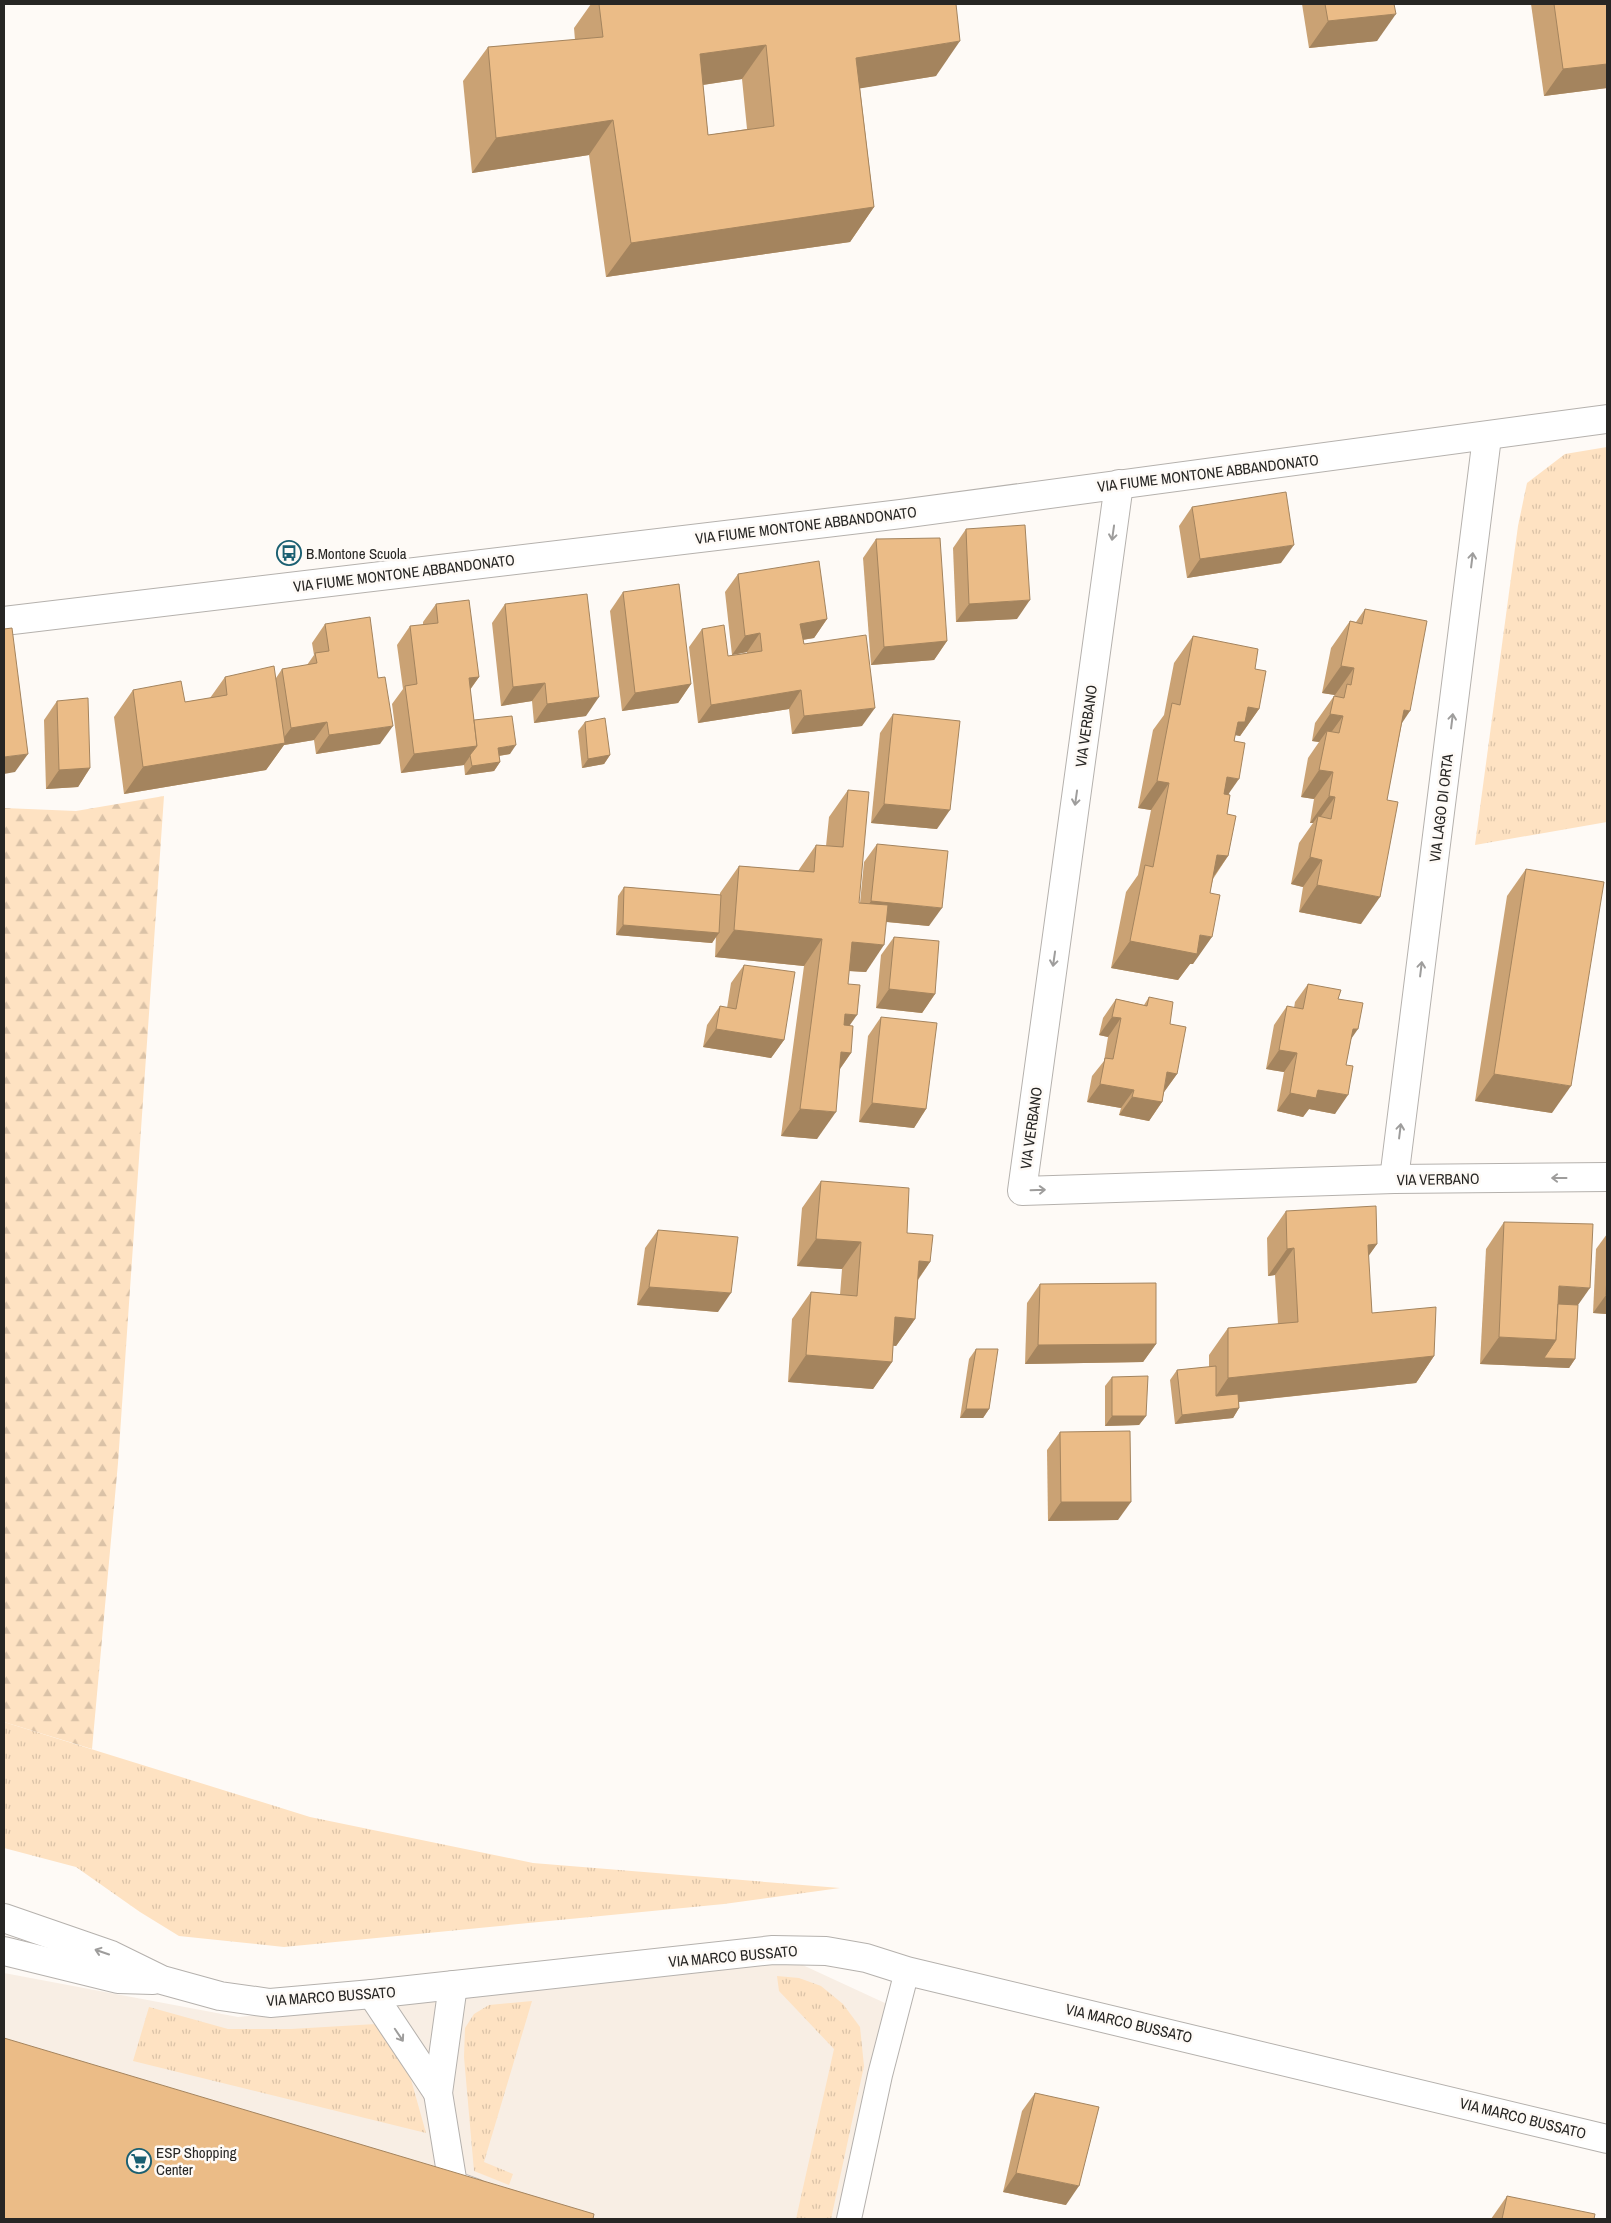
<svg xmlns="http://www.w3.org/2000/svg" width="1611" height="2223" viewBox="0 0 1611 2223" font-family="'Archivo Narrow',sans-serif">
<defs>
<pattern id="grass-tufts" width="24" height="20" patternUnits="userSpaceOnUse" patternTransform="scale(1.25)"><rect width="24" height="20" fill="#fee2c2"/><path d="M3 7l-1-3M5 7V3M7 7l1-3M15 17l-1-3M17 17v-4M19 17l1-3" fill="none" stroke="#dac2a7"/></pattern>
<pattern id="forest-firs" width="22" height="20" patternUnits="userSpaceOnUse" patternTransform="scale(1.25)"><rect width="22" height="20" fill="#fee2c2"/><path d="M5 1l3.5 6h-7zM16 11l3.5 6h-7z" fill="#dac2a7"/></pattern>
</defs>
<rect width="100%" height="100%" fill="#fefaf6"/>
<!-- built -->
<polygon fill="#f8eee4" points="794,1961 887,2004 836,2219 4,2219 4,1973 238,2017"/>
<!-- grass -->
<g fill="url(#grass-tufts)">
<polygon points="1607,447 1607,822 1475,845 1518,526 1527,483 1565,454"/>
<polygon points="4,1722 310,1817 533,1863 840,1888 724,1904 284,1947 179,1936 140,1912 76,1867 4,1848"/>
<polygon points="777,1976 799,1978 821,1986 843,2004 860,2027 864,2066 831,2219 796,2219 834,2049 779,1991"/>
<polygon points="532,2001 484,2162 513,2174 509,2185 474,2171 464,2057 465,2028 474,2014 489,2005"/>
<polygon points="149,2007 228,2029 291,2029 376,2024 410,2076 426,2133 133,2061"/>
</g>
<!-- forest -->
<polygon fill="url(#forest-firs)" points="164,796 118,1463 92,1749 4,1722 4,808 76,811"/>
<g fill="none" stroke-linecap="round" stroke-linejoin="round">
<defs>
<polyline id="lane" points="849,2219 880,2075 907,1971"/>
<g id="street">
<polyline points="1119,484 1022,1191 1394,1179 1607,1177"/>
<polyline points="4,621 901,514 1607,419"/>
<polyline points="1394,1179 1487,437"/>
<polyline points="4,1918 111,1955 162,1980 220,1996 270,2003 372,1994 773,1950 826,1951 866,1958 907,1971 1607,2139"/>
<polyline points="4,1951 118,1979 153,1980"/>
<polyline points="453,1985 438,2093 453,2185 475,2193"/>
<polyline points="372,1994 438,2093"/>
</g>
</defs>
<!-- lane casing -->
<use href="#lane" stroke="#b5b1ad" stroke-width="26"/>
<!-- street casing -->
<use href="#street" stroke="#b5b1ad" stroke-width="30"/>
<!-- lane -->
<use href="#lane" stroke="#fff" stroke-width="24"/>
<!-- street -->
<use href="#street" stroke="#fff" stroke-width="28"/>
</g>
<!-- wall -->
<g fill="#caa274" fill-rule="evenodd">
<path d="M591,4H956L936,76L860,88L874,207L850,242L606,277L589,155L472,173L463,81L488,47L575,40L574,28ZM742,79L747,129L708,135L703,85Z"/>
<polygon points="1302,4 1394,4 1377,41 1309,48"/>
<polygon points="1531,4 1607,4 1607,88 1544,96"/>
<polygon points="1192,507 1281,563 1187,578 1179,526"/>
<polygon points="966,529 1017,619 956,622 953,548"/>
<polygon points="876,539 947,641 934,660 871,665 863,558"/>
<polygon points="738,574 827,619 814,638 803,640 804,644 862,726 792,734 789,709 698,723 689,647 702,629 728,656 747,653 747,652 732,655 725,592"/>
<polygon points="623,592 691,684 678,703 622,711 610,611"/>
<polygon points="436,604 479,677 470,690 474,720 510,754 499,756 500,762 494,771 465,775 464,765 401,773 392,704 403,689 397,645 410,626 423,625 423,622"/>
<polygon points="505,604 586,716 534,723 532,701 501,706 492,623"/>
<polygon points="1365,609 1402,723 1361,924 1299,912 1303,887 1291,884 1299,843 1313,823 1310,823 1314,799 1301,797 1308,758 1319,742 1312,741 1315,723 1334,696 1335,695 1322,693 1331,648 1350,621 1356,622"/>
<polygon points="325,624 380,744 316,754 314,740 284,745 266,770 124,794 114,717 133,690 185,702 210,698 225,677 276,678 282,669 307,665 314,655 312,643"/>
<polygon points="1193,636 1255,669 1259,709 1240,736 1236,735 1235,736 1227,814 1228,856 1213,879 1193,964 1190,964 1178,980 1111,968 1126,892 1138,875 1151,810 1138,808 1153,730 1164,715 1174,663"/>
<polygon points="57,701 90,768 78,787 46,789 44,720"/>
<polygon points="893,714 937,829 871,823 880,733"/>
<polygon points="585,722 610,755 604,764 582,768 578,731"/>
<polygon points="848,790 859,903 860,903 864,862 877,844 929,926 886,922 866,972 849,971 848,984 851,1053 840,1069 817,1139 781,1136 804,966 715,957 716,936 712,943 616,935 618,896 624,887 720,895 720,893 739,866 798,871 816,845 826,846 829,817"/>
<polygon points="1526,869 1552,1113 1475,1101 1507,896"/>
<polygon points="894,937 935,994 922,1013 876,1008 881,955"/>
<polygon points="744,965 784,1040 771,1058 703,1047 707,1025 720,1006 727,1008 731,983"/>
<polygon points="1308,984 1338,999 1351,1040 1335,1114 1309,1109 1303,1117 1277,1111 1284,1072 1266,1069 1274,1025 1287,1006 1294,1008 1295,1002"/>
<polygon points="1149,997 1170,1024 1177,1074 1164,1092 1162,1102 1149,1121 1119,1115 1121,1108 1087,1102 1092,1076 1104,1061 1108,1037 1099,1035 1103,1018 1116,999 1144,1005"/>
<polygon points="881,1017 926,1109 914,1128 859,1122 868,1036"/>
<polygon points="821,1181 907,1233 930,1262 918,1280 915,1319 896,1346 893,1345 892,1362 873,1389 788,1382 792,1319 811,1292 840,1295 842,1269 797,1266 802,1208"/>
<polygon points="1286,1211 1377,1244 1368,1256 1372,1313 1434,1356 1416,1383 1239,1402 1239,1408 1233,1418 1175,1424 1170,1380 1177,1370 1209,1367 1209,1355 1228,1328 1278,1324 1275,1275 1268,1276 1267,1238"/>
<polygon points="1504,1222 1578,1305 1575,1359 1569,1368 1480,1364 1486,1249"/>
<polygon points="658,1230 718,1312 637,1305 645,1248"/>
<polygon points="1607,1234 1607,1314 1593,1313 1596,1249"/>
<polygon points="1040,1284 1156,1344 1143,1362 1025,1364 1027,1303"/>
<polygon points="976,1349 989,1409 983,1418 960,1418 969,1359"/>
<polygon points="1112,1377 1146,1416 1139,1425 1105,1426 1105,1386"/>
<polygon points="1060,1432 1118,1520 1048,1521 1047,1450"/>
<polygon points="1035,2093 1066,2205 1003,2192 1022,2111"/>
<polygon points="1507,2196 1594,2219 1491,2219"/>
</g>
<!-- shaded-wall -->
<g fill="#a4845e">
<polygon points="1396,14 1377,41 1309,48 1328,21"/>
<polygon points="960,41 936,76 832,93 856,58"/>
<polygon points="766,45 742,79 675,89 700,54"/>
<polygon points="1607,64 1607,88 1544,96 1563,69"/>
<polygon points="613,120 589,155 472,173 496,138"/>
<polygon points="874,207 850,242 606,277 631,243"/>
<polygon points="1294,545 1281,563 1187,578 1200,559"/>
<polygon points="1030,600 1017,619 956,622 969,604"/>
<polygon points="827,619 814,638 787,642 800,624"/>
<polygon points="760,633 747,652 732,655 745,636"/>
<polygon points="947,641 934,660 871,665 884,647"/>
<polygon points="1341,666 1354,668 1335,695 1322,693"/>
<polygon points="479,677 466,695 469,678"/>
<polygon points="545,683 532,701 501,706 513,687"/>
<polygon points="691,684 678,703 622,711 635,693"/>
<polygon points="801,690 789,709 698,723 711,705"/>
<polygon points="599,697 586,716 534,723 547,704"/>
<polygon points="1248,707 1259,709 1240,736 1229,734"/>
<polygon points="875,708 862,726 792,734 804,716"/>
<polygon points="1404,710 1410,711 1392,738"/>
<polygon points="1330,714 1343,716 1325,741 1327,731 1319,742 1312,741"/>
<polygon points="327,722 314,740 284,745 266,770 124,794 143,767 279,744 291,728"/>
<polygon points="393,726 380,744 316,754 329,735"/>
<polygon points="516,745 510,754 491,757 498,748"/>
<polygon points="477,746 464,765 401,773 414,754"/>
<polygon points="28,754 15,772 4,774 4,757"/>
<polygon points="610,755 604,764 582,768 588,759"/>
<polygon points="500,762 494,771 465,775 472,766"/>
<polygon points="90,768 78,787 46,789 59,770"/>
<polygon points="1319,770 1333,772 1314,799 1301,797"/>
<polygon points="1227,777 1239,779 1220,806"/>
<polygon points="1157,781 1169,783 1151,810 1138,808"/>
<polygon points="1329,796 1335,797 1316,823 1318,816 1313,823 1310,823"/>
<polygon points="884,804 950,810 937,829 871,823"/>
<polygon points="1217,855 1228,856 1209,883"/>
<polygon points="1310,857 1322,860 1303,887 1291,884"/>
<polygon points="1317,885 1380,897 1361,924 1299,912"/>
<polygon points="871,901 942,908 929,926 858,919"/>
<polygon points="623,925 719,933 712,943 616,935"/>
<polygon points="734,930 822,939 804,966 715,957"/>
<polygon points="1200,935 1212,937 1193,964 1190,964 1178,980 1111,968 1130,941"/>
<polygon points="852,942 884,945 866,972 833,970"/>
<polygon points="889,989 935,994 922,1013 876,1008"/>
<polygon points="845,1014 857,1015 838,1042"/>
<polygon points="1112,1017 1121,1018 1108,1037 1099,1035"/>
<polygon points="716,1029 784,1040 771,1058 703,1047"/>
<polygon points="1353,1029 1358,1029 1345,1048"/>
<polygon points="1279,1050 1297,1053 1284,1072 1266,1069"/>
<polygon points="841,1052 851,1053 832,1080"/>
<polygon points="1167,1072 1177,1074 1164,1092"/>
<polygon points="1494,1074 1571,1086 1552,1113 1475,1101"/>
<polygon points="1100,1084 1134,1090 1121,1108 1087,1102"/>
<polygon points="1318,1090 1348,1095 1335,1114 1309,1109 1303,1117 1277,1111 1290,1093"/>
<polygon points="1132,1097 1162,1102 1149,1121 1119,1115"/>
<polygon points="872,1103 926,1109 914,1128 859,1122"/>
<polygon points="800,1109 836,1112 817,1139 781,1136"/>
<polygon points="816,1239 861,1242 842,1269 797,1266"/>
<polygon points="1377,1244 1358,1271 1368,1245"/>
<polygon points="1294,1248 1275,1275 1268,1276 1287,1249"/>
<polygon points="919,1261 930,1262 911,1289"/>
<polygon points="1559,1286 1590,1288 1571,1315 1546,1313"/>
<polygon points="649,1287 731,1293 718,1312 637,1305"/>
<polygon points="1606,1295 1607,1295 1607,1314 1593,1313"/>
<polygon points="895,1317 915,1319 896,1346 876,1344"/>
<polygon points="1499,1337 1556,1340 1575,1359 1569,1368 1480,1364"/>
<polygon points="1156,1344 1143,1362 1025,1364 1038,1345"/>
<polygon points="806,1355 892,1362 873,1389 788,1382"/>
<polygon points="1434,1356 1416,1383 1210,1405 1228,1378"/>
<polygon points="1239,1408 1233,1418 1175,1424 1182,1415"/>
<polygon points="966,1409 989,1409 983,1418 960,1418"/>
<polygon points="1112,1416 1146,1416 1139,1425 1105,1426"/>
<polygon points="1061,1502 1131,1502 1118,1520 1048,1521"/>
<polygon points="1016,2173 1079,2186 1066,2205 1003,2192"/>
</g>
<!-- building -->
<g fill="#ebbc87" stroke="#a4845e" fill-rule="evenodd">
<path d="M599,4H956L960,41L856,58L874,207L631,243L613,120L496,138L488,47L603,37ZM766,45L774,126L708,135L700,54Z"/>
<polygon points="1325,4 1394,4 1396,14 1328,21"/>
<polygon points="1554,4 1607,4 1607,64 1563,69"/>
<polygon points="1286,492 1294,545 1200,559 1192,507"/>
<polygon points="1025,525 1030,600 969,604 966,529"/>
<polygon points="940,538 947,641 884,647 876,539"/>
<polygon points="819,561 827,619 800,624 804,644 866,635 875,708 804,716 801,690 711,705 702,629 724,625 728,656 762,651 760,633 745,636 738,574"/>
<polygon points="679,584 691,684 635,693 623,592"/>
<polygon points="587,594 599,697 547,704 545,683 513,687 505,604"/>
<polygon points="469,600 479,677 469,678 477,746 414,754 405,686 417,684 410,626 438,623 436,604"/>
<polygon points="1365,609 1427,621 1410,711 1404,710 1387,800 1398,802 1380,897 1317,885 1322,860 1310,857 1318,816 1331,819 1335,797 1329,796 1333,772 1319,770 1327,731 1339,733 1343,716 1330,714 1334,696 1344,698 1347,684 1351,685 1354,668 1341,666 1350,621 1362,624"/>
<polygon points="370,617 378,678 385,677 393,726 329,735 327,722 291,728 282,669 317,663 315,653 329,651 325,624"/>
<polygon points="12,628 28,754 4,757 4,629"/>
<polygon points="1193,636 1258,649 1255,669 1266,671 1259,709 1248,707 1245,722 1238,722 1234,741 1245,743 1239,779 1227,777 1224,794 1230,795 1227,814 1236,816 1228,856 1217,855 1210,893 1220,895 1212,937 1200,935 1197,954 1130,941 1145,865 1153,867 1169,783 1157,781 1172,703 1180,705"/>
<polygon points="274,666 285,743 143,767 133,690 181,681 185,702 227,695 225,677"/>
<polygon points="88,698 90,768 59,770 57,701"/>
<polygon points="893,714 960,721 950,810 884,804"/>
<polygon points="512,716 516,745 498,748 500,762 472,766 470,755 477,746 474,720"/>
<polygon points="605,718 610,755 588,759 585,722"/>
<polygon points="848,790 869,792 859,903 888,905 884,945 852,942 848,984 860,985 857,1015 845,1014 844,1025 853,1026 851,1053 841,1052 836,1112 800,1109 822,939 734,930 739,866 814,872 816,845 843,847"/>
<polygon points="877,844 948,851 942,908 871,901"/>
<polygon points="1526,869 1604,882 1571,1086 1494,1074"/>
<polygon points="624,887 721,895 719,933 623,925"/>
<polygon points="894,937 939,941 935,994 889,989"/>
<polygon points="744,965 795,972 784,1040 716,1029 720,1006 736,1009"/>
<polygon points="1308,984 1341,990 1338,999 1363,1003 1358,1029 1353,1029 1346,1065 1353,1066 1348,1095 1318,1090 1316,1098 1290,1093 1297,1053 1279,1050 1287,1006 1303,1009"/>
<polygon points="1149,997 1173,1002 1170,1024 1186,1027 1177,1074 1167,1072 1162,1102 1132,1097 1134,1090 1100,1084 1105,1058 1113,1059 1121,1018 1112,1017 1116,999 1147,1006"/>
<polygon points="881,1017 937,1023 926,1109 872,1103"/>
<polygon points="821,1181 909,1188 907,1233 933,1235 930,1262 919,1261 915,1319 895,1317 892,1362 806,1355 811,1292 857,1296 861,1242 816,1239"/>
<polygon points="1376,1206 1377,1244 1368,1245 1372,1313 1436,1307 1434,1356 1228,1378 1228,1328 1298,1322 1294,1248 1287,1249 1286,1211"/>
<polygon points="1504,1222 1593,1224 1590,1288 1559,1286 1556,1340 1499,1337"/>
<polygon points="658,1230 738,1237 731,1293 649,1287"/>
<polygon points="1607,1275 1607,1295 1606,1295"/>
<polygon points="1156,1283 1156,1344 1038,1345 1040,1284"/>
<polygon points="1558,1304 1578,1305 1575,1359 1544,1358 1556,1340"/>
<polygon points="976,1349 998,1349 989,1409 966,1409"/>
<polygon points="1216,1366 1216,1396 1238,1394 1239,1408 1182,1415 1177,1370"/>
<polygon points="1148,1376 1146,1416 1112,1416 1112,1377"/>
<polygon points="1130,1431 1131,1502 1061,1502 1060,1432"/>
<polygon points="4,2038 594,2214 593,2219 4,2219"/>
<polygon points="1035,2093 1099,2107 1079,2186 1016,2173"/>
<polygon points="1507,2196 1595,2214 1594,2219 1502,2219"/>
</g>
<!-- one-way arrows -->
<defs><path id="oneway-shaft" d="M-6 0H5M1.5-3L5.5 0L1.5 3" fill="none" stroke-width="1.6" stroke-linecap="round" stroke-linejoin="round" transform="scale(1.25)"/></defs>
<g stroke="#9e9d9c">
<use href="#oneway-shaft" transform="translate(1113 533) rotate(98)"/>
<use href="#oneway-shaft" transform="translate(1472 560) rotate(-83)"/>
<use href="#oneway-shaft" transform="translate(1452 721) rotate(-83)"/>
<use href="#oneway-shaft" transform="translate(1076 798) rotate(98)"/>
<use href="#oneway-shaft" transform="translate(1054 959) rotate(98)"/>
<use href="#oneway-shaft" transform="translate(1421 969) rotate(-83)"/>
<use href="#oneway-shaft" transform="translate(1400 1131) rotate(-83)"/>
<use href="#oneway-shaft" transform="translate(1559 1178) rotate(180)"/>
<use href="#oneway-shaft" transform="translate(1038 1190) rotate(-2)"/>
<use href="#oneway-shaft" transform="translate(102 1952) rotate(-161)"/>
<use href="#oneway-shaft" transform="translate(399 2035) rotate(56)"/>
</g>
<!-- icons -->
<defs>
<symbol id="bus-ring" viewBox="-11 -11 22 22"><circle r="9.5" fill="#fefaf6" stroke="#1a5f71" stroke-width="1.5"/><path d="M-5-6H5V4H4V6H2V4H-2V6H-4V4H-5ZM-3.5-4V0h7V-4ZM-3.5 1.2v1.5H-2V1.2ZM2 1.2v1.5H3.5V1.2Z" fill="#1a5f71"/></symbol>
<symbol id="supermarket-ring" viewBox="-11 -11 22 22"><circle r="9.5" fill="#fefaf6" stroke="#1a5f71" stroke-width="1.5"/><path d="M-6-5.5h2.5l.6 2H6L4.5 2H-2.5L-4.4-4H-6ZM-1.5 3.2a1.3 1.3 0 1 0 .1 0ZM3 3.2a1.3 1.3 0 1 0 .1 0Z" fill="#1a5f71"/></symbol>
</defs>
<g fill-rule="evenodd">
<use href="#bus-ring" x="275" y="539" width="28" height="28"/>
<use href="#supermarket-ring" x="125" y="2147" width="28" height="28"/>
</g>
<g text-anchor="middle" dominant-baseline="central" stroke-width="5" stroke-linejoin="round" paint-order="stroke">
<!-- street labels -->
<g font-size="15" fill="#272624" stroke="#fefaf6">
<text transform="translate(1208 473) rotate(-7)">VIA FIUME MONTONE ABBANDONATO</text>
<text transform="translate(806 525) rotate(-7)">VIA FIUME MONTONE ABBANDONATO</text>
<text transform="translate(404 573) rotate(-7)">VIA FIUME MONTONE ABBANDONATO</text>
<text transform="translate(1086 726) rotate(-82)">VIA VERBANO</text>
<text transform="translate(1441 808) rotate(-83)">VIA LAGO DI ORTA</text>
<text transform="translate(1031 1128) rotate(-82)">VIA VERBANO</text>
<text transform="translate(1438 1179) rotate(-1)">VIA VERBANO</text>
<text transform="translate(733 1956) rotate(-5)">VIA MARCO BUSSATO</text>
<text transform="translate(331 1996) rotate(-4)">VIA MARCO BUSSATO</text>
<text transform="translate(1129 2023) rotate(13)">VIA MARCO BUSSATO</text>
<text transform="translate(1523 2118) rotate(14)">VIA MARCO BUSSATO</text>
</g>
<!-- poi labels -->
<g font-size="15" fill="#272624" stroke="#fefaf6" text-anchor="start">
<text x="306" y="553">B.Montone Scuola</text>
<text x="156" y="2152">ESP Shopping<tspan x="156" dy="17">Center</tspan></text>
</g>
</g>
<!-- border -->
<rect width="1611" height="2223" fill="none" stroke="#272624" stroke-width="10"/>
</svg>
